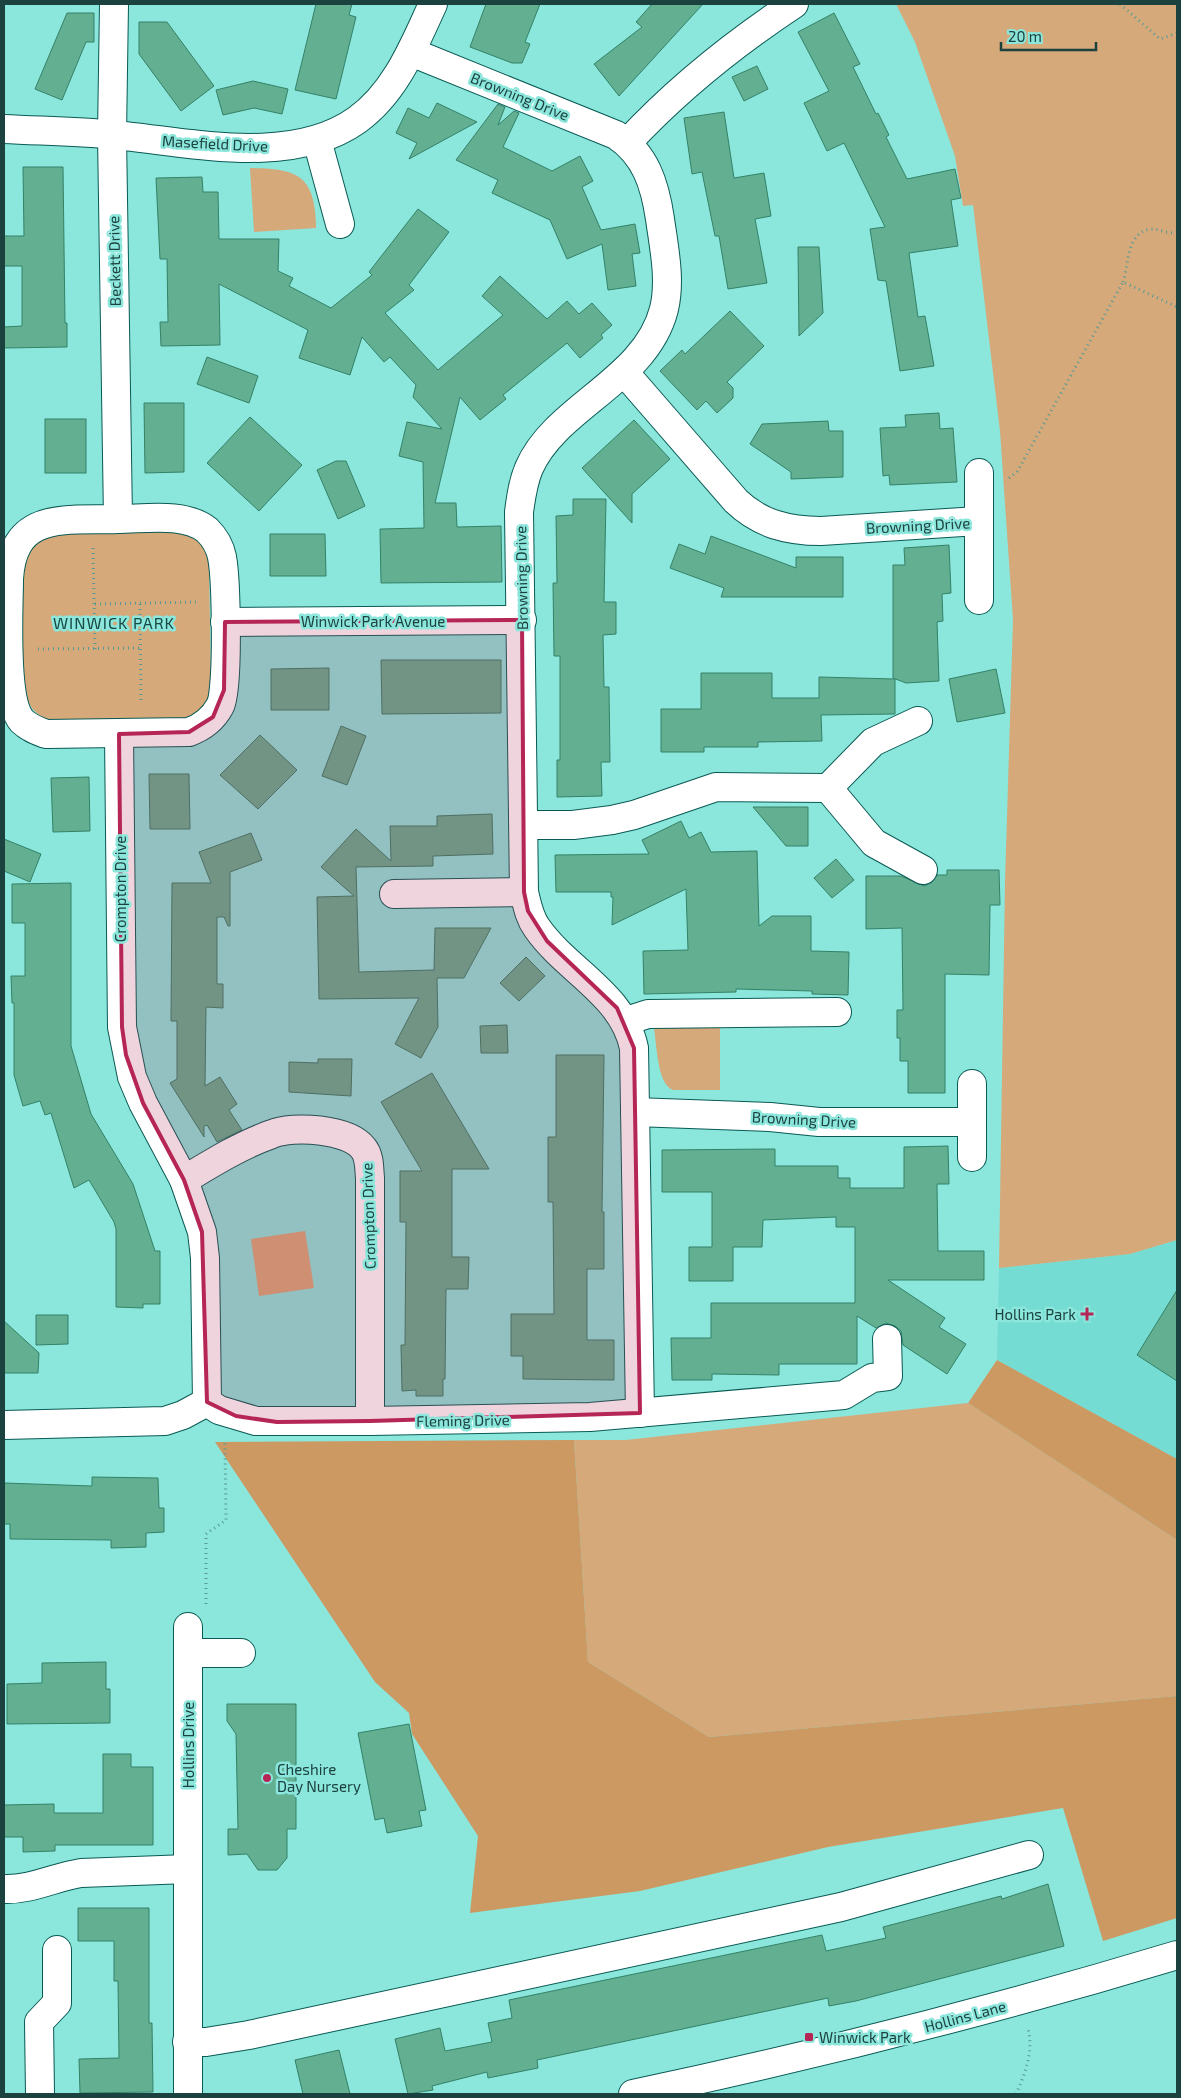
<svg xmlns="http://www.w3.org/2000/svg" width="1181" height="2098" viewBox="0 0 1181 2098" font-family="'Exo 2',sans-serif">
<rect width="100%" height="100%" fill="#8be6dc"/>
<!-- built -->
<polygon fill="#74dcd2" points="1177,1240 1177,1459 997,1360 999,1268 1130,1254"/>
<!-- green -->
<g fill="#d5a97a">
<polygon points="896,4 1177,4 1177,1240 1130,1254 999,1268 1005,883 1013,620 1000,431 973,205 963,206 955,156 915,42"/>
<path d="M250,168C298,169 315,175 316,228L254,232Z"/>
<path d="M175,530C195,538 202,539 209,561L211,688C206,707 199,715 179,720L51,721C34,715 28,705 23,688V562L28,548L45,534Z"/>
<path d="M720,1022V1090H673C656,1084 657,1040 653,1023Z"/>
<polygon points="305,1231 314,1288 259,1296 251,1239"/>
<polygon points="968,1403 1177,1540 1177,1696 709,1737 588,1662 574,1440 626,1440"/>
</g>
<!-- forest -->
<g fill="#cc9963">
<polygon points="997,1360 1177,1459 1177,1540 968,1403"/>
<polygon points="574,1440 588,1662 709,1737 1177,1696 1177,1918 1103,1941 1063,1808 828,1847 640,1891 470,1913 478,1836 412,1734 409,1713 375,1682 215,1442"/>
</g>
<!-- building -->
<g fill="#62af92" stroke="#348267">
<polygon points="316,4 352,4 349,15 356,17 336,99 295,90"/>
<polygon points="486,4 540,4 525,42 530,44 522,63 512,63 470,47"/>
<polygon points="652,4 703,4 619,96 594,64 642,27 636,22"/>
<polygon points="67,13 94,13 94,42 86,42 62,100 35,89"/>
<polygon points="834,13 860,64 853,67 876,114 878,113 889,135 886,137 907,179 955,169 961,198 951,200 958,246 909,253 918,317 925,316 934,366 900,371 886,281 878,280 870,229 885,227 844,143 827,151 804,103 829,91 798,32"/>
<polygon points="139,22 167,22 214,86 181,111 139,54"/>
<polygon points="757,66 768,89 744,101 732,77"/>
<polygon points="253,81 288,89 282,114 254,108 223,115 216,90"/>
<polygon points="437,103 477,122 409,159 417,143 396,133 408,108 429,118"/>
<polygon points="498,104 505,107 498,125 514,111 519,113 503,147 552,171 580,156 593,181 582,187 601,230 635,224 640,253 632,254 636,286 608,290 602,244 567,259 550,220 492,193 498,180 456,160"/>
<polygon points="724,112 734,178 764,173 771,216 755,219 767,283 728,289 719,236 715,236 702,172 692,174 684,118"/>
<polygon points="23,167 63,167 65,323 67,323 67,347 4,348 4,327 22,326 22,266 4,266 4,236 24,236"/>
<polygon points="202,177 203,192 218,192 219,239 279,239 278,271 293,278 289,286 331,308 372,275 369,272 418,209 449,232 409,285 414,290 385,313 438,370 503,315 482,296 500,276 547,319 567,301 579,314 592,303 612,325 601,335 603,338 580,358 567,343 503,395 506,399 480,420 460,397 435,503 456,503 457,527 501,526 502,582 381,583 380,529 424,528 423,462 399,456 407,422 442,429 413,397 416,385 390,357 384,362 362,337 350,375 299,358 308,330 219,284 220,345 161,346 160,322 168,322 167,259 160,259 156,178"/>
<polygon points="798,247 819,247 823,313 799,336"/>
<polygon points="730,311 764,346 727,382 733,388 733,398 717,413 706,401 697,410 660,371 682,350 685,354"/>
<polygon points="207,357 258,376 249,403 197,384"/>
<polygon points="144,403 184,403 184,472 145,473"/>
<polygon points="939,413 940,429 953,428 957,482 890,485 889,475 883,476 880,428 906,427 905,415"/>
<polygon points="250,417 302,465 259,511 207,463"/>
<rect x="45" y="419" width="41" height="54"/>
<polygon points="634,420 670,459 632,494 632,523 582,468"/>
<polygon points="828,421 829,431 843,431 843,477 791,479 791,472 750,444 762,424"/>
<polygon points="336,461 346,461 365,506 338,519 317,470"/>
<polygon points="573,499 606,499 604,602 616,602 616,634 603,635 604,687 609,687 610,762 601,762 602,796 557,797 557,760 560,760 560,656 554,656 553,583 557,583 556,516 573,515"/>
<polygon points="270,534 325,534 326,576 270,576"/>
<polygon points="711,536 796,568 796,557 843,557 843,597 721,597 724,588 670,568 679,544 705,554"/>
<polygon points="949,545 951,593 942,594 943,621 937,622 939,681 906,683 893,678 893,565 905,565 904,548"/>
<polygon points="381,660 501,660 501,713 382,714"/>
<polygon points="329,668 329,710 271,710 271,669"/>
<polygon points="996,669 1005,713 957,722 949,679"/>
<polygon points="701,673 772,673 772,698 819,698 819,677 895,679 895,714 821,715 822,741 758,742 758,747 704,747 704,752 661,752 661,709 701,709"/>
<polygon points="341,726 366,736 347,785 322,776"/>
<polygon points="260,735 297,770 258,809 220,775"/>
<polygon points="149,774 189,774 190,829 150,829"/>
<polygon points="89,777 90,831 53,832 51,778"/>
<polygon points="753,807 808,807 808,846 786,846"/>
<polygon points="492,814 493,854 433,856 433,866 356,867 359,972 434,970 435,928 491,928 464,978 437,978 438,1027 421,1058 395,1044 419,998 319,999 317,897 354,896 321,867 356,829 391,861 390,826 437,826 437,816"/>
<polygon points="681,821 689,838 701,832 711,852 757,851 759,926 772,916 811,916 811,951 849,952 848,995 812,994 812,991 736,989 736,992 644,994 643,951 688,950 686,889 612,925 613,897 611,897 611,892 556,892 555,855 649,854 642,840"/>
<polygon points="251,833 262,860 230,872 230,926 228,926 224,917 217,917 217,984 223,984 223,1008 206,1007 205,1086 220,1077 237,1104 229,1110 242,1130 217,1142 207,1125 204,1126 204,1137 170,1083 177,1079 177,1021 171,1021 172,883 211,883 199,852"/>
<polygon points="4,839 41,854 30,882 4,871"/>
<polygon points="836,859 854,880 832,898 814,878"/>
<polygon points="947,870 999,870 1000,905 990,905 989,975 945,974 945,1093 908,1093 908,1061 900,1061 900,1038 897,1038 897,1010 903,1010 902,928 866,929 866,876 901,876 924,886 931,883 937,875 947,875"/>
<polygon points="71,883 71,1046 91,1114 133,1184 155,1251 160,1251 160,1304 143,1304 143,1308 116,1307 116,1229 114,1222 89,1180 74,1188 51,1113 45,1115 40,1101 23,1106 14,1075 14,1003 12,1003 11,976 25,976 25,923 12,923 12,884"/>
<polygon points="526,957 545,976 519,1001 500,983"/>
<polygon points="507,1025 508,1053 481,1053 480,1026"/>
<polygon points="556,1055 604,1055 602,1212 604,1212 604,1269 587,1269 587,1340 614,1340 614,1380 523,1379 523,1356 511,1356 511,1314 554,1314 553,1202 548,1202 548,1137 556,1137"/>
<polygon points="318,1059 352,1059 351,1096 289,1092 289,1062 318,1063"/>
<polygon points="432,1073 489,1169 452,1169 452,1257 469,1257 468,1289 446,1289 445,1379 443,1379 443,1396 416,1396 416,1390 402,1391 401,1345 405,1345 406,1222 400,1222 400,1171 422,1171 381,1102"/>
<polygon points="948,1146 949,1184 937,1184 938,1251 984,1251 984,1280 888,1280 945,1318 939,1327 966,1344 947,1374 903,1345 901,1331 895,1326 886,1323 876,1328 857,1316 857,1364 779,1364 779,1375 712,1374 712,1380 672,1380 671,1338 711,1338 711,1303 855,1303 855,1227 836,1227 836,1217 763,1220 762,1247 733,1247 733,1281 689,1281 689,1247 712,1247 712,1192 662,1192 662,1150 775,1149 775,1166 838,1166 838,1178 850,1178 850,1188 904,1188 904,1147"/>
<polygon points="1177,1290 1177,1381 1137,1355"/>
<polygon points="36,1315 68,1315 68,1344 36,1345"/>
<polygon points="4,1321 39,1353 38,1373 4,1373"/>
<polygon points="92,1477 158,1478 159,1508 164,1508 164,1532 146,1533 146,1547 111,1548 111,1540 10,1539 10,1524 4,1524 4,1483 92,1486"/>
<polygon points="106,1662 106,1689 110,1689 110,1723 7,1724 7,1684 42,1683 42,1663"/>
<polygon points="227,1704 296,1704 296,1829 287,1829 287,1858 277,1870 258,1870 247,1854 228,1855 228,1829 238,1829 236,1734 227,1721"/>
<polygon points="409,1724 426,1810 419,1811 422,1826 387,1833 384,1818 375,1820 358,1733"/>
<polygon points="103,1754 131,1754 131,1767 153,1767 153,1845 55,1845 55,1851 23,1852 23,1837 4,1837 4,1805 54,1804 54,1813 103,1813"/>
<polygon points="1048,1884 1064,1946 856,2001 829,2006 828,1998 537,2060 538,2068 488,2078 487,2072 432,2086 433,2090 408,2094 395,2039 440,2028 445,2051 492,2042 488,2023 512,2018 509,2000 822,1935 826,1951 886,1938 883,1927 1001,1896 1002,1899"/>
<polygon points="78,1908 149,1908 149,2023 152,2023 153,2092 80,2093 79,2059 119,2058 118,1981 114,1981 114,1941 78,1941"/>
<polygon points="339,2050 350,2094 303,2094 295,2060"/>
</g>
<g fill="none" stroke-linecap="round" stroke-linejoin="round">
<defs>
<g id="minor">
<polyline points="114,4 112,135 118,519"/>
<path d="M411,52L616,135C646,155 655,185 660,219C664,248 671,280 664,309C646,381 556,406 529,468C523,482 521,497 519,512L524,892C527,904 529,917 537,928C567,971 623,994 634,1048L640,1413"/>
<path d="M4,129C40,131 77,131 114,135C190,142 291,167 357,120C396,92 414,45 433,4"/>
<polyline points="317,140 340,224"/>
<path d="M627,143C678,88 732,45 794,4"/>
<path d="M624,372L736,501C760,524 788,531 821,531L978,521"/>
<polyline points="979,473 979,600"/>
<path d="M118,519C145,519 184,512 207,530C214,537 220,547 222,557C226,578 229,690 220,706C213,719 203,727 189,732L46,734C38,731 29,728 22,721C3,700 9,610 9,579C13,510 65,521 118,519Z"/>
<polyline points="225,622 522,620"/>
<polyline points="918,721 873,742 828,788 874,843 923,870"/>
<polyline points="119,734 122,1027 132,1077 143,1103 184,1180 202,1232 205,1258 207,1402"/>
<polyline points="525,825 573,825 612,820 634,815 716,787 828,788"/>
<polyline points="394,894 524,892"/>
<polyline points="626,1021 648,1014 837,1012"/>
<polyline points="972,1084 972,1157"/>
<polyline points="635,1112 770,1117 819,1122 972,1122"/>
<path d="M184,1180C212,1163 241,1145 272,1134C293,1125 348,1129 363,1148C370,1156 369,1169 370,1178V1421"/>
<polyline points="4,1425 165,1421 183,1415 207,1402 219,1410 256,1421 370,1421 590,1417 844,1395 872,1378 888,1376 887,1339"/>
<polyline points="189,1653 241,1653"/>
<path d="M4,1889C31,1890 55,1877 81,1873L188,1869"/>
<polyline points="187,2042 206,2042 249,2035 841,1907 1029,1855"/>
<polyline points="40,2094 39,2022 57,2003 57,1950"/>
<polyline points="188,2094 188,1627"/>
<path d="M633,2094C817,2055 998,2009 1177,1955"/>
</g>
</defs>
<!-- minor casing -->
<use href="#minor" stroke="#095a54" stroke-width="30"/>
<!-- path -->
<g stroke="#579a93" stroke-width="3" stroke-dasharray="1 4" stroke-linecap="butt">
<polyline points="1120,4 1160,39 1177,33"/>
<path d="M1123,282C1129,265 1126,233 1150,229C1159,228 1167,235 1177,232"/>
<polyline points="1009,478 1017,472 1123,282 1177,307"/>
<polyline points="93,548 95,649"/>
<polyline points="95,604 196,602"/>
<polyline points="140,604 141,703"/>
<polyline points="38,649 140,648"/>
<polyline points="206,1604 206,1534 226,1520 225,1442"/>
<path d="M1016,2094C1025,2074 1034,2051 1028,2029"/>
</g>
<!-- minor -->
<use href="#minor" stroke="#fff" stroke-width="28"/>
</g>
<!-- marked area -->
<path fill="#b52655" fill-opacity="0.2" stroke="#b52655" stroke-width="4" stroke-linejoin="round" d="M522,620L524,892L528,911L547,941L617,1008L634,1048L640,1413L370,1421L277,1422L236,1416L207,1402L202,1232L184,1180L143,1103L126,1055L122,1027L119,734L189,732L213,717L224,690L225,622Z"/>
<!-- markers -->
<g fill="#b52655" stroke="#8be6dc" stroke-width="2">
<path d="M1084.5 1306.5h5v5h5v5h-5v5h-5v-5h-5v-5h5z"/>
<circle cx="267" cy="1778" r="5"/>
<rect x="804" y="2032" width="10" height="10" rx="2.5"/>
</g>
<g text-anchor="middle" dominant-baseline="central" stroke-width="5" stroke-linejoin="round" paint-order="stroke">
<!-- street labels -->
<g font-size="15" fill="#1c423f" stroke="#8be6dc">
<text transform="translate(520 96) rotate(22)">Browning Drive</text>
<text transform="translate(215 143) rotate(3)">Masefield Drive</text>
<text transform="translate(114 261) rotate(-91)">Beckett Drive</text>
<text transform="translate(918 525) rotate(-3)">Browning Drive</text>
<text transform="translate(521 578) rotate(-91)">Browning Drive</text>
<text x="373" y="621">Winwick Park Avenue</text>
<text transform="translate(120 889) rotate(-90)">Crompton Drive</text>
<text transform="translate(804 1119) rotate(3)">Browning Drive</text>
<text transform="translate(368 1216) rotate(-92)">Crompton Drive</text>
<text transform="translate(463 1420) rotate(-1)">Fleming Drive</text>
<text transform="translate(188 1745) rotate(-90)">Hollins Drive</text>
<text transform="translate(965 2016) rotate(-15)">Hollins Lane</text>
</g>
<!-- poi labels -->
<g font-size="15" fill="#1c423f" stroke="#8be6dc" text-anchor="start">
<text x="1076" y="1314" text-anchor="end">Hollins Park</text>
<text x="277" y="1769">Cheshire<tspan x="277" dy="17">Day Nursery</tspan></text>
<text x="819" y="2037">Winwick Park</text>
</g>
<!-- neighbourhood labels -->
<g font-size="16" letter-spacing="1" fill="#184945" stroke="#8be6dc">
<text x="114" y="622">WINWICK PARK</text>
</g>
</g>
<!-- border -->
<rect width="1181" height="2098" fill="none" stroke="#1c423f" stroke-width="10"/>
<!-- scale -->
<path d="M1001 42v8h95v-8" fill="none" stroke="#1c423f" stroke-width="2.5"/>
<text x="1008" y="42" font-size="15" fill="#1c423f" stroke="#8be6dc" stroke-width="4" paint-order="stroke">20 m</text>
</svg>
